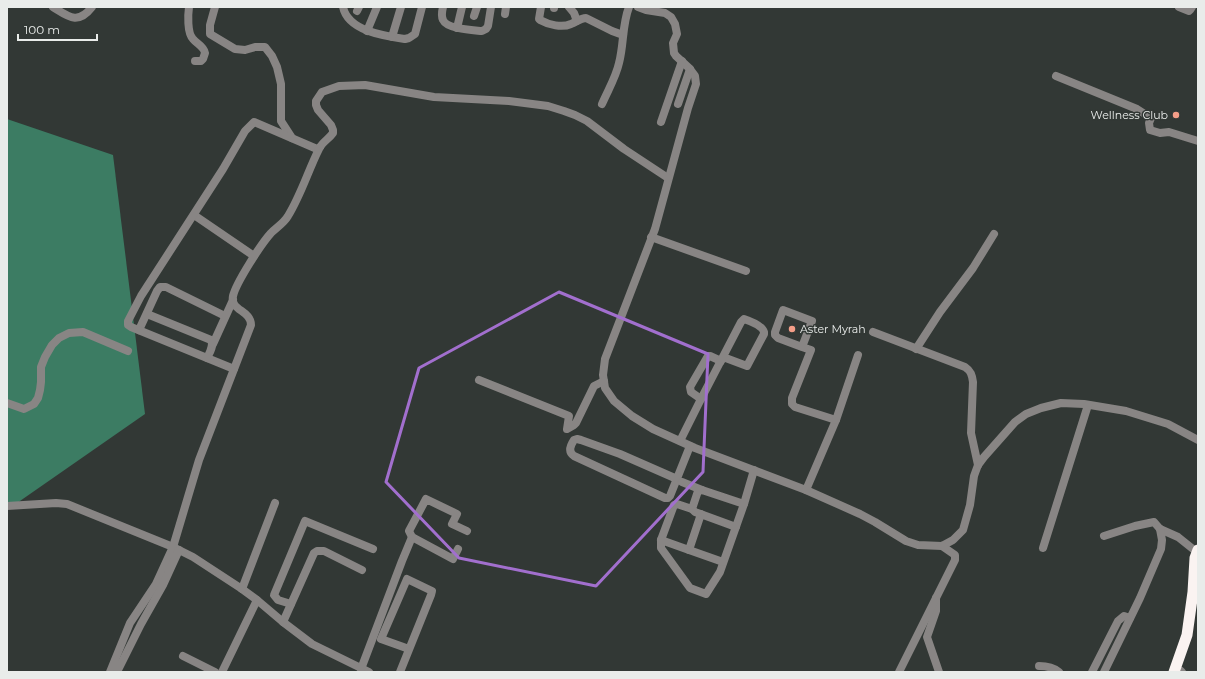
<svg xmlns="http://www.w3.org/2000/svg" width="1205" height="679" viewBox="0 0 1205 679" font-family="Montserrat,sans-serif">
<rect width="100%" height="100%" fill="#323835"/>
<!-- forest -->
<polygon fill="#3c7c63" points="7,119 113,155 145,414 7,510"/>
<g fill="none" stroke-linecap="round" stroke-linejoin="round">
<!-- minor -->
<g stroke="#888584" stroke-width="8">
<path d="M53,7C69,17 78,25 92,7"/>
<path d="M189,7C188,14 187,33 193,39C197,44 204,46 205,53L203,59L201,61H195"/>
<polyline points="215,7 210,25 210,34 235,49 245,50 255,47 265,47 272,56 277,67 281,84 281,121 292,138"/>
<path d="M343,7C348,31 384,36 405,39L409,38L415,34L422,7"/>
<path d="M443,7C442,11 441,16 443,20C447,29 472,30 482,31L486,29L488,26L491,7"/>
<path d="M541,7L539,19L540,20C549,25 562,28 571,24C577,22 580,18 586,18L612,31L623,35"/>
<polyline points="569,7 574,13 577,21"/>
<polyline points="638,7 646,10 665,13 671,17 675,24 677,34 673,43 674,53 676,56 689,68 695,76 696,84 688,108 655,229 605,359 603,375 605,388 614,401 632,416 653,429 695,448 806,490 860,514 875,522 906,541 918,545 942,546 953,540 963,530 970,505 974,476 978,465 984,457 1015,422 1026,414 1041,408 1061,403 1084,404 1126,411 1168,424 1198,440"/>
<polyline points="1179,7 1189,11 1190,10 1192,7"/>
<polyline points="554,8 554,7"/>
<polyline points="357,11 359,7"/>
<polyline points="505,14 506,7"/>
<polyline points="474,16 477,7"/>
<polyline points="457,28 462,7"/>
<polyline points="367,31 377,7"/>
<polyline points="392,37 401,7"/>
<polyline points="1056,76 1137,109 1151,118 1149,123 1150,130 1160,133 1169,132 1198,141"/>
<path d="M602,104C608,90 616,77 619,63C624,44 622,25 629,7"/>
<polyline points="678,104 690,69"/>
<polyline points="661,122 682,61"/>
<polyline points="194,215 254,256"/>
<polyline points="651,237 746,271"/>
<path d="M147,314L211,340C214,346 210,352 207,358"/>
<polyline points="139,330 157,291 160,287 166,287 225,316"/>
<path d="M873,332L965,367C971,371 972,375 973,382L971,433L978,465"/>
<polyline points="213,344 233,300"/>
<polyline points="802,347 778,338 775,335 775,332 783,310 812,321 802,347 811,350 792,398 792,404 795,407 836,420 806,490"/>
<polyline points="916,349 940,312 973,268 994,234"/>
<polyline points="234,369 131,327 128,325 128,321 141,296 223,169 245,131 254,122 317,149 320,147"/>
<polyline points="479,380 569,416 567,429 574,425 576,423 594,386 604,381"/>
<polyline points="701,399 691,392 690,387 708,356 710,356 721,361"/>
<polyline points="7,403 24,409 34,404 38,398 40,390 41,382 41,367 45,357 52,345 59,338 69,333 83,332 128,351"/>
<polyline points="836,420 858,355"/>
<path d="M680,441L701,399L741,322L744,319C750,321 762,325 764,332V334L747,366L723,357"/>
<path d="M677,479L620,454L581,440L577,439L574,440C570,446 568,452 574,456L665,498H668L670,496L690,446"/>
<polyline points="682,482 702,490"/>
<polyline points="7,506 56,503 67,504 173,547 193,557 242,589 257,600 283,622 312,644 369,672"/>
<polyline points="692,509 677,504 674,505 661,540 689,550 701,514"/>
<polyline points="736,527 695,512 692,509 698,491 702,490 744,504"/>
<polyline points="1104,536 1135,526 1154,522 1160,529 1178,537 1198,553"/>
<polyline points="412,537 409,531 426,499 457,514 452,524 467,531"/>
<polyline points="661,540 661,548 690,588 706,594 720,572 744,504 754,470"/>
<polyline points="1043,548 1088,405"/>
<polyline points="689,550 723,562"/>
<polyline points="242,589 275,503"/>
<polyline points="936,598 936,611 927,637 939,672"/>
<polyline points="291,604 278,600 274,595 305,521 373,549"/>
<polyline points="283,622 314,553 317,551 324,551 362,570"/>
<polyline points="183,656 215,672"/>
<path d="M1039,666C1046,666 1053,667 1059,672"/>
<polyline points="361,669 402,561 412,537 453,559 458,549"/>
<polyline points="1181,671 1182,672"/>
<path d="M110,672L130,623L156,584L173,547L199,460L251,325C251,310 230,311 233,296C236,283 261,244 271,233C277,227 284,223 288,216C301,195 308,171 319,149C322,142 329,139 333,133V130L331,125L318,110L316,105V101L322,92L339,86L365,85L434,97L509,101L548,106L564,111L575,115L587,121L624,149L668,178"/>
<polyline points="117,672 141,624 163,585 179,550"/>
<polyline points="222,672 257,600"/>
<polyline points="400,672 431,595 432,591 407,579 381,639 409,649"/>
<polyline points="899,672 955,560 955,555 942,546"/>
<polyline points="1092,672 1118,621 1124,616 1130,618"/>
<polyline points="1104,672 1140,598 1161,549 1162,540 1160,529"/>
</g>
<!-- highway -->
<polyline stroke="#faf3f1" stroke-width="11" points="1174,672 1187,635 1193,592 1195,558 1198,550"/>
</g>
<!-- marked area -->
<path fill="none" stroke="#a26fce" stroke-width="3" stroke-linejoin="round" d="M559,292L708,354L703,472L596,586L459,558L386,482L419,368Z"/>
<!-- markers -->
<g fill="#f49e88" stroke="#323835" stroke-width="1.5">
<circle cx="1176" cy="115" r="4"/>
<circle cx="792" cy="329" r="4"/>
</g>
<g text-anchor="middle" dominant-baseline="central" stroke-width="3" stroke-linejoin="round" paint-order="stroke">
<!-- poi labels -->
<g font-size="11" fill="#e9ecea" stroke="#323835" text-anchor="end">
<text x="1168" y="115">Wellness Club</text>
<text x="800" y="329" text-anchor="start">Aster Myrah</text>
</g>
</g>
<!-- border -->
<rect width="1205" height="679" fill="none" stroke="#e9ecea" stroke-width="16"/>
<!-- scale -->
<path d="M18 34v6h79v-6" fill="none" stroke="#e9ecea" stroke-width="2"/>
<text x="24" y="34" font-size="12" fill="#e9ecea" stroke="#323835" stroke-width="3" paint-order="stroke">100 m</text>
</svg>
